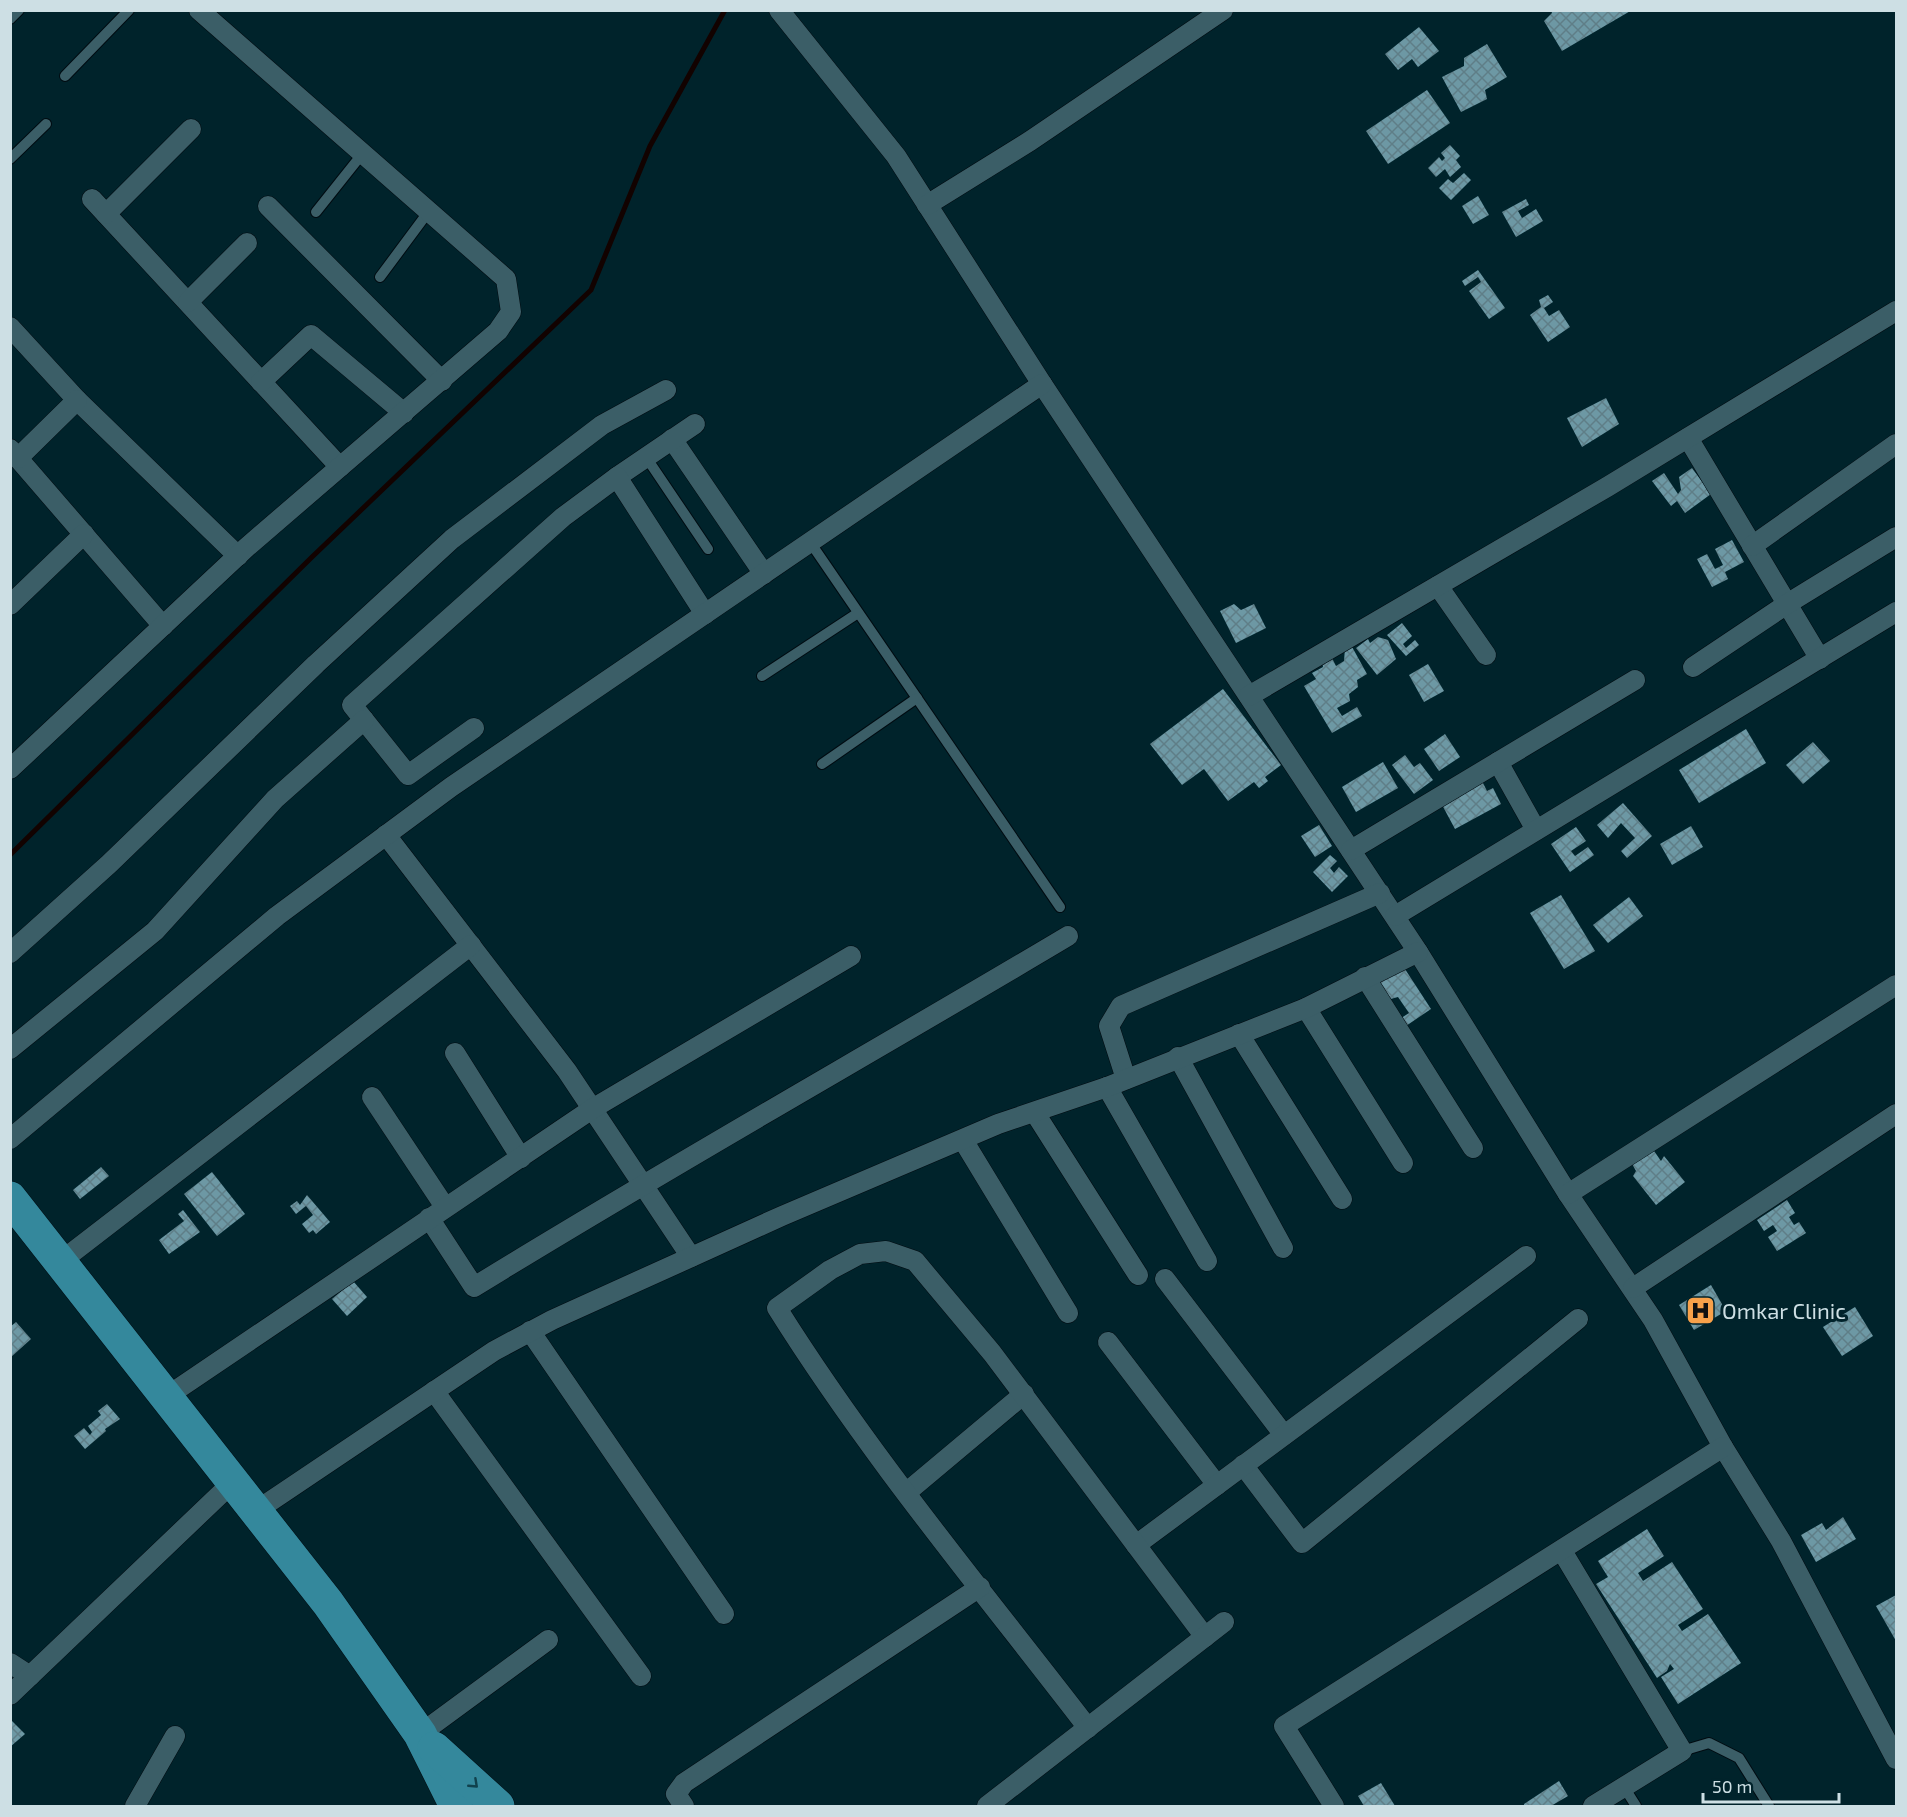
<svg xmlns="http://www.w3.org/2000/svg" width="1907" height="1817" viewBox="0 0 1907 1817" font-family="'Exo 2',sans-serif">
<defs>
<pattern id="building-cross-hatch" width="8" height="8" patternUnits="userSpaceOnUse" patternTransform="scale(1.5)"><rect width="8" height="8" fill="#6d98a4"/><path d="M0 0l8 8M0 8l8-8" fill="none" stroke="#5f7e87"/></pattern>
</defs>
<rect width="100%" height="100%" fill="#00232b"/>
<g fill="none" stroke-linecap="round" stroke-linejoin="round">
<!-- stream -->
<polyline stroke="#120200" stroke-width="5" points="10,855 312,557 591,290 650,146 725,10"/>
</g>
<!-- building -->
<g fill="url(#building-cross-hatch)">
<polygon points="1551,10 1632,10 1562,51 1544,21 1552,13"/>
<polygon points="1419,27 1439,51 1418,67 1412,59 1398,70 1385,54"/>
<polygon points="1487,44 1507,77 1485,90 1487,99 1461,112 1442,77 1464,66 1464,58"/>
<polygon points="1427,90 1450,123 1388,164 1366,131"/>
<polygon points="1450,145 1460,156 1456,160 1461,167 1450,177 1445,169 1436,177 1428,168 1439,157 1442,161 1445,158 1441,153"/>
<polygon points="1464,173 1471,180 1451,200 1439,188 1448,179 1453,183"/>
<polygon points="1478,196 1489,215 1473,224 1462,206"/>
<polygon points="1526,199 1529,205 1518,211 1522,218 1536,209 1543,221 1516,237 1502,212"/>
<polygon points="1478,270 1505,308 1489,319 1469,291 1481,282 1478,277 1465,286 1462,281"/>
<polygon points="1548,295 1553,302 1544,308 1549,316 1559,310 1570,327 1548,342 1530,315 1541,307 1539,300"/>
<polygon points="1606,398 1619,424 1582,447 1567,418"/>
<polygon points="1692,468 1711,494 1685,513 1677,501 1671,506 1652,481 1664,473 1678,494 1681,490 1679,477"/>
<polygon points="1732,540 1744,562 1725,572 1728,579 1712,587 1697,559 1707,554 1715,569 1723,565 1715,549"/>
<polygon points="1234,604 1241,610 1254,604 1266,628 1236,643 1220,611"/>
<polygon points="1402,623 1412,636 1403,644 1406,648 1415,640 1419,645 1406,656 1387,635"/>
<polygon points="1378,637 1388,640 1396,659 1377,675 1356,648 1368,639 1370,643"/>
<polygon points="1351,645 1367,674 1357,680 1358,687 1349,694 1350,701 1337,708 1342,716 1357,707 1362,716 1332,733 1304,686 1316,679 1312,673 1323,667 1322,661 1331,656 1336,666 1344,661 1345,648"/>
<polygon points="1428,664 1444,691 1424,702 1409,675"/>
<polygon points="1223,689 1281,765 1265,777 1268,781 1259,788 1254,782 1228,801 1204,769 1182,785 1150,744"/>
<polygon points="1746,729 1766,763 1699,803 1679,770"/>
<polygon points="1445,734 1460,757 1439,771 1424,749"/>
<polygon points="1813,742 1830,761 1803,784 1786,765"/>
<polygon points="1405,755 1414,767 1420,763 1433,780 1414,794 1392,765"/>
<polygon points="1383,762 1398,788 1356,812 1342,787"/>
<polygon points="1482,781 1487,791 1493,788 1501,804 1455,829 1441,803"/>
<polygon points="1623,803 1652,836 1627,858 1621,851 1635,838 1621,823 1608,838 1597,825"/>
<polygon points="1319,825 1332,846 1315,857 1301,836"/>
<polygon points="1691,826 1703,847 1672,865 1660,844"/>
<polygon points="1576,827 1586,841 1571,851 1575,856 1588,847 1594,855 1570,872 1551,844"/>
<polygon points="1330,855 1337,861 1330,868 1334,873 1339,867 1348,876 1332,892 1313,872"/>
<polygon points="1561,895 1595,951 1564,969 1530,913"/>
<polygon points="1629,897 1643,916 1608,943 1593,925"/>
<polygon points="1403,966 1431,1009 1400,1030 1395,1022 1409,1013 1398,997 1387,1000 1376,983"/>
<polygon points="1652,1148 1661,1161 1664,1156 1685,1182 1656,1205 1633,1176 1636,1171 1631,1162"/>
<polygon points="101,1167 109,1176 80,1199 73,1190"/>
<polygon points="212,1172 245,1214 217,1236 184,1194"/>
<polygon points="307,1195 330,1222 316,1234 313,1230 309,1233 302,1224 313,1215 306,1206 296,1214 290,1206 297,1201 300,1205"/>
<polygon points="1787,1200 1795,1213 1789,1217 1794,1225 1799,1222 1806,1233 1777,1251 1768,1237 1777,1231 1773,1225 1764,1231 1757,1220"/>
<polygon points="183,1210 200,1232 169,1254 159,1240 184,1221 178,1214"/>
<polygon points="353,1281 367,1297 347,1316 332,1299"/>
<polygon points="1711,1285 1726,1311 1694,1330 1679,1305"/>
<polygon points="1855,1307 1873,1336 1842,1356 1823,1327"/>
<polygon points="16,1322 31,1339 10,1358 10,1327"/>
<polygon points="107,1404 120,1419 105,1429 106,1431 85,1449 74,1436 84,1428 90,1435 92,1432 88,1426 101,1415 98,1411"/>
<polygon points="1843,1517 1856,1539 1816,1562 1801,1535 1822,1523 1826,1530"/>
<polygon points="1647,1529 1664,1556 1638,1573 1643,1581 1672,1562 1703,1609 1678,1625 1682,1631 1708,1614 1741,1663 1678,1704 1661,1677 1674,1669 1670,1664 1667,1671 1657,1678 1596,1584 1608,1577 1598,1561"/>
<polygon points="1896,1595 1896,1641 1876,1606"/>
<polygon points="10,1719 25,1734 10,1747"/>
<polygon points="1559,1781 1568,1796 1551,1806 1524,1806 1524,1804"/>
<polygon points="1381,1783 1395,1806 1364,1806 1358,1796"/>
</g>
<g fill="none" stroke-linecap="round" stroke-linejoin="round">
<defs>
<g id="service">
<polyline points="10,19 19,10"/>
<polyline points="65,76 129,10"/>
<polyline points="10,159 46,124"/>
<polyline points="316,212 363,153"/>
<polyline points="380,277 429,211"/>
<polyline points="646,457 708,549"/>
<polyline points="810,542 1060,907"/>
<polyline points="762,676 858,613"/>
<polyline points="822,764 917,698"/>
<polyline points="1682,1751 1709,1743 1739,1758 1769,1806"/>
<polyline points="1624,1787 1636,1806"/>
</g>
<g id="minor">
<polyline points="779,10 896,156 1042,384 1418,952 1568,1194 1653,1320 1723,1447 1781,1541 1896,1759"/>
<polyline points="92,199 340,467"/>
<polyline points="927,205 1030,141 1223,10"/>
<polyline points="268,206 442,381"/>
<polyline points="106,214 191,129"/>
<polyline points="188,302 247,243"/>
<polyline points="10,327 77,400 238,556"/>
<polyline points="261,382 311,335 404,413"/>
<polyline points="1688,438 1820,659"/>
<polyline points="672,439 764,574"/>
<polyline points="10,449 163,626"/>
<polyline points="18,458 77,400"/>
<polyline points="617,477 695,424"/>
<polyline points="1752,546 1896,444"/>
<polyline points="1438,586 1486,655"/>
<polyline points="10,605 84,534"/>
<polyline points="1693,667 1787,604 1896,537"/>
<polyline points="1249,696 1607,487 1896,311"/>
<polyline points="474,728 408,775 352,705 563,517 617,477 705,614"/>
<polyline points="1498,762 1536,830"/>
<polyline points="10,769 247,547 498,331 511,312 506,279 199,10"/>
<polyline points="386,835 567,1071 691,1257"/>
<polyline points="1351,850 1635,680"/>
<polyline points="1395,916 1896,612"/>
<polyline points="10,953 109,864 316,664 452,539 602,425 666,390"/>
<polyline points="1365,977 1473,1148"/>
<polyline points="1306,1008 1403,1163"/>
<polyline points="1239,1034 1342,1199"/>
<polyline points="10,1049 155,931 275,799 364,720"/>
<polyline points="455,1053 521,1158"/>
<polyline points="1178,1057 1283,1248"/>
<polyline points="1126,1079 1109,1026 1121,1006 1380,893"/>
<polyline points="1107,1087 1207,1261"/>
<polyline points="372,1097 445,1207"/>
<polyline points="1035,1113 1138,1275"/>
<polyline points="10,1139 277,916 451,787 1042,384"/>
<polyline points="963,1140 1068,1313"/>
<polyline points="1568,1194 1896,985"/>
<path d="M429,1218L474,1287C670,1166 870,1054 1068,936"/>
<polyline points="60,1262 471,945"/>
<polyline points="1165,1279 1284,1435"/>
<polyline points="1633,1288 1896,1114"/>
<polyline points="530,1331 724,1614"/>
<polyline points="1108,1342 1217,1485"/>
<polyline points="434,1391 641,1676"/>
<polyline points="166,1397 592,1109 851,956"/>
<polyline points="1243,1465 1302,1543 1578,1319"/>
<polyline points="907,1492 1024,1394"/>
<polyline points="256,1511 494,1351 552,1320 782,1216 998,1124 1107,1087 1306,1008 1418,952"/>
<polyline points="1136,1545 1526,1256"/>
<polyline points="1562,1551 1682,1751 1593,1806"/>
<polyline points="10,1663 30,1676"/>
<polyline points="10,1695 233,1482"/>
<path d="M1088,1728C982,1590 869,1455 777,1308L830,1270L860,1254L886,1251L915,1261L992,1353L1205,1637"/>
<polyline points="420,1734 548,1640"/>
<polyline points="135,1806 175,1736"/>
<polyline points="684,1806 676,1794 684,1783 980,1587"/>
<polyline points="987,1806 1224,1622"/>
<polyline points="1334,1806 1284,1726 1723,1447"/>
</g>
<g id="trunk">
<polyline points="10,1198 328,1603 420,1734 456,1806"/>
<polyline points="434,1748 498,1806"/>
</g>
</defs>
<!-- service casing -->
<use href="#service" stroke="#000b11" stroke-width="12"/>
<!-- minor casing -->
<use href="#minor" stroke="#000b11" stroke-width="21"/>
<!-- trunk casing -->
<use href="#trunk" stroke="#000b11" stroke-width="34"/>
<!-- service -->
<use href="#service" stroke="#3b5e67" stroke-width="10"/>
<!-- minor -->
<use href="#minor" stroke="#3b5e67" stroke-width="20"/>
<!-- trunk -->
<use href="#trunk" stroke="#34889c" stroke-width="33"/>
</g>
<!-- one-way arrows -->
<defs><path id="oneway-chevron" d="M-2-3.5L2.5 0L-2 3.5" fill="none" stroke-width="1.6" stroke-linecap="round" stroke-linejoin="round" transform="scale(1.5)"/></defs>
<use stroke="#10414d" href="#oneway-chevron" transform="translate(474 1784) rotate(43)"/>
<!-- icons -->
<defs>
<symbol id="hospital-square" viewBox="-11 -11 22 22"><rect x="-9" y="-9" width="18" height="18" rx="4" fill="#f8a14a" stroke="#00232b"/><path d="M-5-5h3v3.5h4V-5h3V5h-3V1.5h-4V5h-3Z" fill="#111"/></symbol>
</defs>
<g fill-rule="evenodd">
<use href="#hospital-square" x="1684" y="1294" width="33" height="33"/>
</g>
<g text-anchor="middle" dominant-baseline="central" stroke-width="6" stroke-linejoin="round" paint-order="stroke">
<!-- poi labels -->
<g font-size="22" fill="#cddfe4" stroke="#00232b" text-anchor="start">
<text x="1722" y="1310">Omkar Clinic</text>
</g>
</g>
<!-- border -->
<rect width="1907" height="1817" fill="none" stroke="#cddfe4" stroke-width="24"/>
<!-- scale -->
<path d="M1703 1793v9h136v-9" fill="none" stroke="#cddfe4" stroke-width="3"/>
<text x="1712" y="1793" font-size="18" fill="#cddfe4" stroke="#00232b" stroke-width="4.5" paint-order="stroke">50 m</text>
</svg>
